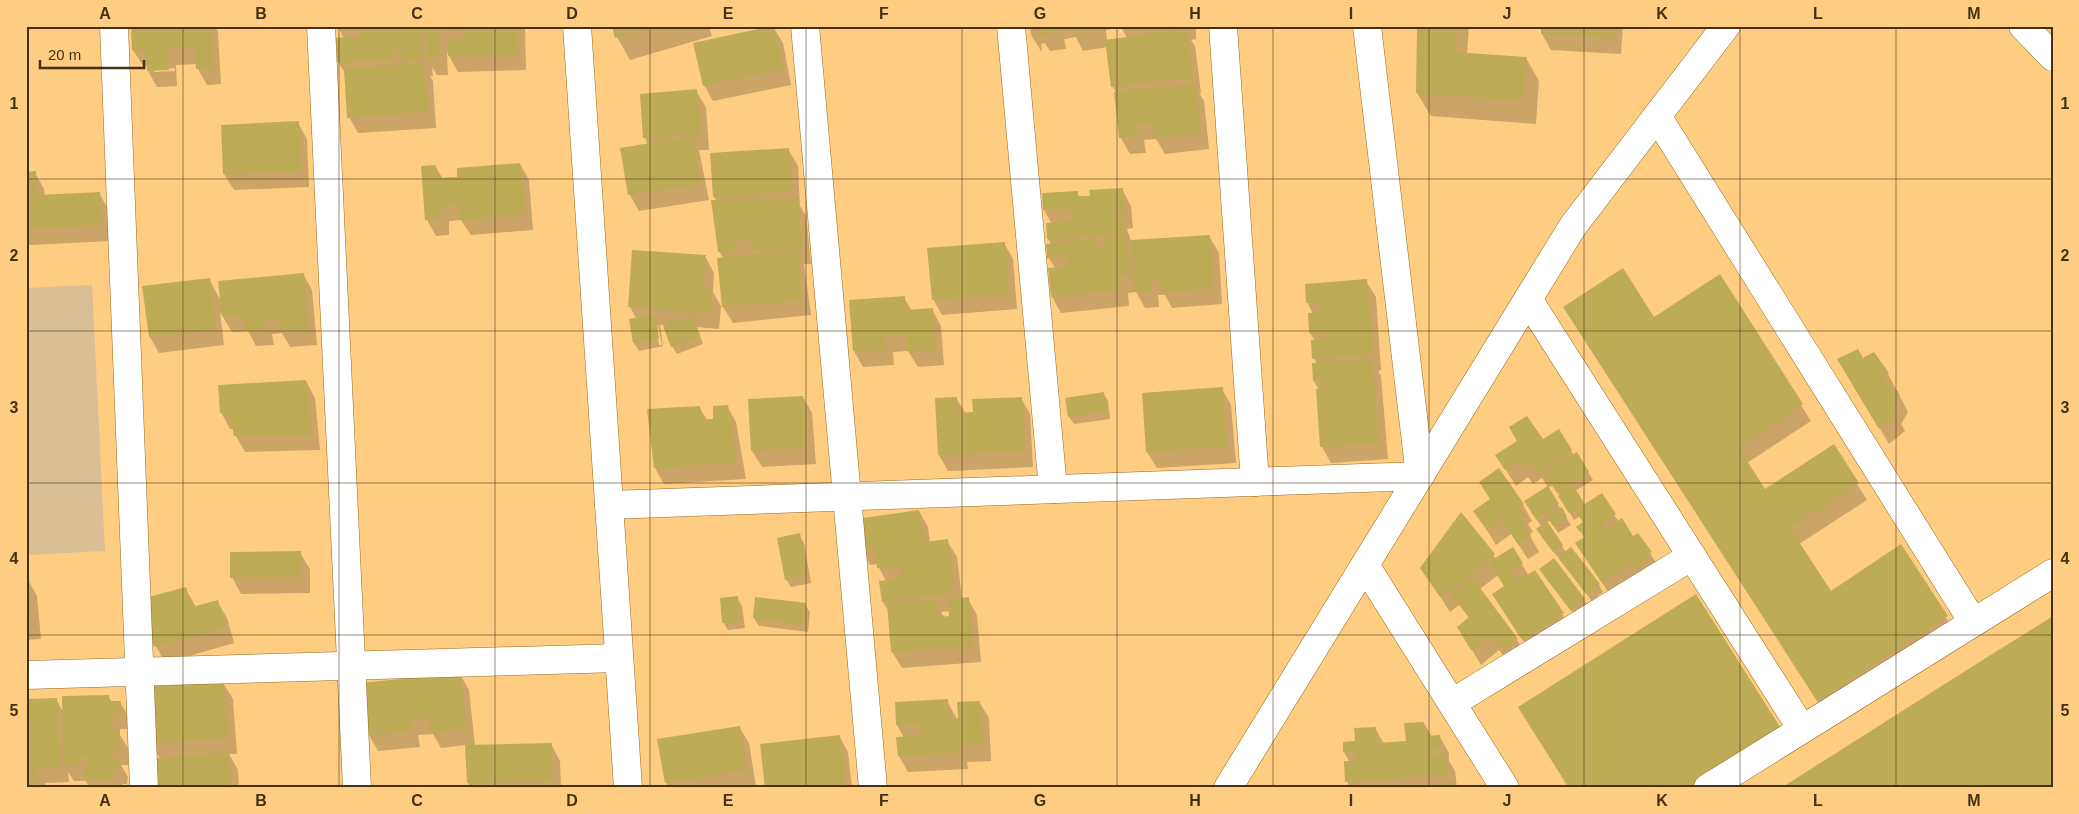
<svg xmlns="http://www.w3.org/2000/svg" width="2079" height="814" viewBox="0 0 2079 814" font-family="Arial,sans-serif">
<rect width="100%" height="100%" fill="#fecd82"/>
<!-- pitch -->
<polygon fill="#dabe95" points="92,285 105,551 26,555 26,288"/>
<!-- shadow -->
<g fill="#0003" fill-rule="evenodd">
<path d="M132,26H215L218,32L221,84L207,85L198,69L197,64L176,65L177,86L157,87L148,71L147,66H143L133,50ZM175,68V71L154,72V70Z"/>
<polygon points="338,26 426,26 429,30 435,30 433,26 525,26 526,70 458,72 447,52 448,75 437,75 432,67 433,76 430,76 433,81 436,128 358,133 349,117 346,74 338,62 344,39"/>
<polygon points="613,26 709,26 712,36 630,60 617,37"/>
<path d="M1030,26H1196V39L1191,40L1195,46L1201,93H1199L1204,101L1209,149L1165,154L1156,139L1144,140L1146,153L1130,154L1121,138L1117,94L1113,87L1108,47L1083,51L1076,37L1064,39L1066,49L1050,51L1045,43L1041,44L1042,51H1041L1031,35ZM1121,27L1127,38L1107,41L1106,30Z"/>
<polygon points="1419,26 1469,26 1467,54 1526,58 1539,81 1536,124 1431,116 1417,93"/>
<polygon points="1542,26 1623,26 1621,54 1551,50 1542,34"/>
<polygon points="773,27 783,43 791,85 713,101 704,85"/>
<polygon points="696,91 706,107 709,150 699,150 709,200 639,211 630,195 622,149 648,145 645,138"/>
<polygon points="298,123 307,139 309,187 234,190 224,174 222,126"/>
<polygon points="788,149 798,166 800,206 806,216 811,264 804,264 811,315 733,323 723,307 718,259 723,258 719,251 717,201 714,197"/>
<polygon points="520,164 529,180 533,230 471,235 461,220 449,221 449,235 436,236 427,220 435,166 443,179 459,178"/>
<polygon points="26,173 35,173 44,189 45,196 99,193 108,209 110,241 30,245 26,239"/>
<polygon points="1122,189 1131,206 1133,228 1127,229 1131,241 1209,236 1219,253 1222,304 1172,308 1165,295 1158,295 1159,307 1145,308 1136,292 1128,293 1129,306 1061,313 1052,297 1055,268 1048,257 1051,244 1048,239 1052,224 1044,210 1043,194 1077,192 1080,198"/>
<polygon points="1004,243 1013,259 1017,309 942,315 933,299"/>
<path d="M633,251L705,256L714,273L713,292L721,306L719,329L697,327L703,344L677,354L672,346L669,325H660L663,346L639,351L634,343L637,320L630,307ZM656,325H658L662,345H659Z"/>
<polygon points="303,274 312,290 317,345 290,347 282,333 272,334 274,345 256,346 248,331 232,332 220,312 224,345 159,353 150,337 209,279 221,301"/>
<polygon points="1719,276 1811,421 1747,463 1764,490 1857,484 1867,500 1799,544 1830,592 1901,546 1960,640 1831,723 1786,652 1654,318"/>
<polygon points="1366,281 1376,297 1381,370 1378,371 1381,376 1388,459 1331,463 1322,447 1319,390 1314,381 1313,364 1317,364 1314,358 1315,341 1310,333 1309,314 1313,314 1307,302"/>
<polygon points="904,298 912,311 932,309 941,326 944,365 918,367 908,351 893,352 894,365 863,367 854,351"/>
<polygon points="1874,354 1888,374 1908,412 1901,424 1905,431 1889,444 1848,375 1863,359"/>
<polygon points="306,381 315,398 320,450 245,452 236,436 234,429 230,429 221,412"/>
<polygon points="1222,389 1231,405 1236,463 1157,468 1147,452"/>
<polygon points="1103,393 1108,401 1110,419 1074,424 1069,417"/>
<polygon points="803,397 812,413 816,464 762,467 752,451"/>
<polygon points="956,398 966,414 974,413 1021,398 1030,414 1033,467 948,471 939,455"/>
<polygon points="727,406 736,422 746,479 664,484 655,468 699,407 707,420 714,420"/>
<polygon points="1558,431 1574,455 1576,453 1593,480 1575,491 1584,506 1601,495 1619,522 1633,537 1638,534 1660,569 1612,598 1577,544 1585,539 1578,527 1583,523 1580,516 1574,520 1553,485 1547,488 1571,525 1558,533 1550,520 1546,523 1566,552 1599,585 1603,592 1592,601 1542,537 1541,526 1530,510 1548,487 1542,478 1533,484 1528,477 1516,486 1497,456 1542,441"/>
<polygon points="1523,505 1532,521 1528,524 1533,532 1529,534 1539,552 1528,559 1511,534 1496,545 1475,511"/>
<path d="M919,511L928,527L930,543L947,541L957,557L962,599H968L977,615L981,662L902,668L892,652L889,612L883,602L886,581L877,564L870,565L861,549ZM950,611V617L945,618L941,612Z"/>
<polygon points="1462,514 1496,559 1512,548 1529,576 1562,614 1572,630 1533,655 1503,610 1505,586 1498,575 1480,589 1517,640 1526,656 1511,665 1499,650 1481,665 1468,643 1469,618 1459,605 1450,612 1422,568"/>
<polygon points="799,535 804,543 811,583 791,587 786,579"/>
<polygon points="300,553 310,569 310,593 241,594 232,577"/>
<polygon points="1546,577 1584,599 1588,607 1576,617"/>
<polygon points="26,580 28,580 37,596 41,639 26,640"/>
<polygon points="185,588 196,607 217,601 227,618 234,643 165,663 156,646"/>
<polygon points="737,598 742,606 745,628 728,630 723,622"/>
<polygon points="805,604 810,612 808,632 759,626 754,618"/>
<polygon points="460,674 469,690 475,746 551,744 560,761 561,788 471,788 468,783 466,745 441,748 433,734 418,735 420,747 378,751 369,735"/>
<polygon points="223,683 233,699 237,754 229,754 238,770 239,788 151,788 160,759 151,743"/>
<polygon points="108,696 112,702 120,702 129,718 129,729 120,729 120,735 128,748 128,765 121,765 128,777 127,784 122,784 122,788 90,788 86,781 74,781 68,772 69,782 45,783 46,788 26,788 26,701 56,699 63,712"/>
<polygon points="947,701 957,719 979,702 989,718 991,761 967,762 968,769 908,772 899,756 898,739 904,738 897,725 896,704"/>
<polygon points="1424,723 1432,737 1440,737 1449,753 1449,761 1455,771 1457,788 1345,788 1349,786 1347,781 1350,763 1344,752 1375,728 1384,744 1407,742"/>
<polygon points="1528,723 1734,788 1569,788"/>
<polygon points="739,727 749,743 756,786 742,788 669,788 666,782"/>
<polygon points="839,736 848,752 852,788 767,788"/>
</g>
<!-- building -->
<g fill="#beab56">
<polygon points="131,26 210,26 213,68 196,69 195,48 167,49 169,70 147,71 145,49 132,50"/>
<polygon points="337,26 423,26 424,60 402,61 402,48 393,49 393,59 337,62 336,38 361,36 361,28 337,29"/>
<polygon points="434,26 517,26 518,55 448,56 447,40 463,40 462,30 438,30 439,59 427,59 426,29 434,28"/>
<polygon points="612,26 652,26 652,27 615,38"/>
<polygon points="772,26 774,26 783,69 703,86 693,43"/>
<polygon points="1038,26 1056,26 1057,33 1040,36"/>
<polygon points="1072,26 1099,26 1100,31 1073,35"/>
<polygon points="1417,26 1455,26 1454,52 1527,57 1523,101 1416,93"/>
<polygon points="1541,26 1613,26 1613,38 1541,34"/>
<polygon points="1186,29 1193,77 1111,87 1105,40"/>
<polygon points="424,63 428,112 347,118 344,69"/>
<polygon points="1195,84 1201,133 1154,138 1152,122 1136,124 1138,137 1119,138 1114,92"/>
<polygon points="697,89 701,134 643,138 640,94"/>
<polygon points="299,121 301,171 223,174 221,125"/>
<polygon points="693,136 701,184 628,195 620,148"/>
<polygon points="789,148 792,192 713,197 710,153"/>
<polygon points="520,163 525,214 460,220 458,204 440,206 441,219 425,220 421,166 436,165 437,178 457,177 457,168"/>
<polygon points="36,171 37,195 100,192 102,225 26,229 26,172"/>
<polygon points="1123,188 1125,213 1113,213 1113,220 1123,219 1124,235 1047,239 1046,223 1073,221 1072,209 1043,210 1042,193 1078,191 1078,196 1090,196 1089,190"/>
<polygon points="798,199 803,248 751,250 749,240 734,241 735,250 718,252 711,200"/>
<polygon points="1210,235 1214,289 1161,292 1161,279 1150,280 1151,291 1134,292 1131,240"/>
<polygon points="1126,237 1130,276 1120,277 1121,290 1051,297 1048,268 1068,266 1067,256 1047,258 1046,244 1094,239 1095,249 1105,248 1104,239"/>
<polygon points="1005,242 1009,294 932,300 927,248"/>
<polygon points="632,250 706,255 703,288 713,289 711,313 628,307"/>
<polygon points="797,250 803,300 722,307 717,258"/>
<polygon points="1623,268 1654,317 1720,274 1803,404 1738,447 1765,489 1834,444 1859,483 1790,528 1831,591 1901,544 1948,616 1817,701 1563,307"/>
<polygon points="304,273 308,329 279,331 278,317 264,318 265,329 246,331 244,315 222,316 218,281"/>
<polygon points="210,278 216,329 149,337 142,286"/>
<polygon points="1367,279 1373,354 1312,359 1311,340 1325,339 1325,332 1309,333 1308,313 1321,312 1321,302 1306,303 1305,284"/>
<polygon points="905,296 906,310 933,308 935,349 907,351 906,335 884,336 885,349 853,351 849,300"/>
<polygon points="656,315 659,339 633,343 629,319"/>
<polygon points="692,315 700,336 671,347 663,326"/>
<polygon points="1858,349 1863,358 1874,352 1889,373 1882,377 1893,391 1897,390 1900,395 1892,407 1897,415 1879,429 1837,359"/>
<polygon points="1372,359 1379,443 1320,447 1316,389 1327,388 1326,380 1313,381 1312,363"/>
<polygon points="306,380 312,435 234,436 229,413 220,413 218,385"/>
<polygon points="1223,387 1227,447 1146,452 1142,393"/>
<polygon points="1104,392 1107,411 1068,417 1065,398"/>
<polygon points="803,396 807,448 751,451 748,399"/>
<polygon points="957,397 958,413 973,412 972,399 1022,397 1025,451 938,455 935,398"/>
<polygon points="728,405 737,463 654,468 647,409 700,406 702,419 713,419 713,406"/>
<polygon points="1527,416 1543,439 1559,429 1572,450 1538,473 1532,463 1522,468 1518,462 1505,470 1495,455 1517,441 1509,427"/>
<polygon points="1577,452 1589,472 1557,493 1544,473"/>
<polygon points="1499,468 1524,504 1519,508 1525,515 1520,518 1531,535 1518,544 1501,519 1486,529 1473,511 1490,499 1479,482"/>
<polygon points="1573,485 1584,503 1569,513 1558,496"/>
<polygon points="1548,486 1559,504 1536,519 1524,501"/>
<polygon points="1602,493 1616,514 1602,523 1606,529 1622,518 1633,536 1638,533 1652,552 1647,555 1650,559 1635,569 1631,563 1602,583 1575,543 1586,536 1583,530 1580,532 1576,527 1583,522 1575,510"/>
<polygon points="1562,507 1567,517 1553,526 1547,517"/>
<polygon points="919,510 924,541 860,550 856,519"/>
<polygon points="1461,512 1495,554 1440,597 1420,568"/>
<polygon points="1547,521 1563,545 1553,552 1536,529"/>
<polygon points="800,533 808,575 785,580 777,538"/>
<polygon points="948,539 954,587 947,589 948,594 882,602 879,581 902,578 900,565 877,568 874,549"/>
<polygon points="1513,547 1523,563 1511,571 1517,582 1535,570 1564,613 1522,640 1492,594 1504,586 1489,562"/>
<polygon points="1571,547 1600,584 1586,594 1558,557"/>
<polygon points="301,551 301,577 230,578 230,552"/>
<polygon points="1554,558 1585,599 1570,610 1539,569"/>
<polygon points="1472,577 1518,639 1501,649 1489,634 1471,650 1457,627 1469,617 1451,593"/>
<polygon points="26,579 29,579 32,623 26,623"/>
<polygon points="186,587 192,607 218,600 226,627 154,647 141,599"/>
<polygon points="1696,594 1780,727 1685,788 1569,788 1518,707"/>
<polygon points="738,596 741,620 722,623 720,598"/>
<polygon points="755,597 806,603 804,624 753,618"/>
<polygon points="969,597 972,646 891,652 887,604 936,600 938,617 949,616 948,599"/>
<polygon points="2053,616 2053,788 1781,788 1981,661"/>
<polygon points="460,673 466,729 431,732 429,717 410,719 411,731 367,736 361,683"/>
<polygon points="224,682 228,738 150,743 144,687"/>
<polygon points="109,695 109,701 121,701 121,713 111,713 112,731 119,731 119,750 112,750 112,760 119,760 119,768 114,768 114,779 84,780 84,765 89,764 88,757 79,757 79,765 63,766 62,696"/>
<polygon points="57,698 60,766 37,768 38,780 26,781 26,699"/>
<polygon points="948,699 949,718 958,718 957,702 980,701 983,745 959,746 959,753 898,756 896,737 922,736 922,724 896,725 895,702"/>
<polygon points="1424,722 1426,736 1440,735 1441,748 1432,749 1432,755 1447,754 1448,775 1345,782 1344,761 1356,761 1355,751 1343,752 1343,742 1355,741 1354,728 1376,727 1377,743 1406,741 1404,723"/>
<polygon points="740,726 747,770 665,783 657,739"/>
<polygon points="840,735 846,786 827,788 765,788 760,744"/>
<polygon points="552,743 552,781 467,783 465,745"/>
<polygon points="229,753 231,788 150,788 148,759"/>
<rect x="1430" y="783" width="26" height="5"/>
</g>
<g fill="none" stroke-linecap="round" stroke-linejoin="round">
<defs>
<g id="minor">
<polyline points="114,26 144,788"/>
<polyline points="321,26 357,788"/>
<polyline points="577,26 628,788"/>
<polyline points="805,26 873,788"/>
<polyline points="1011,26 1053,489"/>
<polyline points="1223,26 1255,482"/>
<polyline points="2023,26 2053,57"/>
<polyline points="1657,116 1973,622"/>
<polyline points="1528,299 1802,729"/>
<polyline points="609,505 1420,476 1367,26"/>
<polyline points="1365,565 1505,788"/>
<polyline points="26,675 619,658"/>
<polyline points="1452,703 1692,556"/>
<polyline points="1228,788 1573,226 1726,26"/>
<polyline points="1708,788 2053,573"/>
</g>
</defs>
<!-- minor casing -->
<use href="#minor" stroke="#976a19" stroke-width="29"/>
<!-- minor -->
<use href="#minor" stroke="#fff" stroke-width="28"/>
</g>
<!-- grid -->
<path fill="none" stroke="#453112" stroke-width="1" stroke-opacity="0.55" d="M183,26V788M339,26V788M495,26V788M650,26V788M806,26V788M962,26V788M1117,26V788M1273,26V788M1429,26V788M1584,26V788M1740,26V788M1896,26V788M26,179H2053M26,331H2053M26,483H2053M26,635H2053"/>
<!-- border -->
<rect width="2079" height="814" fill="none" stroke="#fecd82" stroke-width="55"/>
<!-- scale -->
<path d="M40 60v8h104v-8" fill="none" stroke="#453112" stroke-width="2.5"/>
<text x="48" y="60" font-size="15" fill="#453112" stroke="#fecd82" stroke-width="4" paint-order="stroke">20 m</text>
<rect x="28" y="28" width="2024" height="758" fill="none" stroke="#453112" stroke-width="2"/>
<g font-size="16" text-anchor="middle" font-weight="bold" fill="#453112">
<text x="105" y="19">A</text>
<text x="261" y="19">B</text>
<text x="417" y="19">C</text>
<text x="572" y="19">D</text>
<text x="728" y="19">E</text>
<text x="884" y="19">F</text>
<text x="1040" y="19">G</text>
<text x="1195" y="19">H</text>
<text x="1351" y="19">I</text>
<text x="1507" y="19">J</text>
<text x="1662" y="19">K</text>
<text x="1818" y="19">L</text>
<text x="1974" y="19">M</text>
<text x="14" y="109">1</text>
<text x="2065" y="109">1</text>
<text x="14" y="261">2</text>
<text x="2065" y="261">2</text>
<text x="14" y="413">3</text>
<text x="2065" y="413">3</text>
<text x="14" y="564">4</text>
<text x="2065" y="564">4</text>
<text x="14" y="716">5</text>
<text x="2065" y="716">5</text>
<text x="105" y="806">A</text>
<text x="261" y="806">B</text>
<text x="417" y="806">C</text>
<text x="572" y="806">D</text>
<text x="728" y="806">E</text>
<text x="884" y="806">F</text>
<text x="1040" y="806">G</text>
<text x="1195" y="806">H</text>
<text x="1351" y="806">I</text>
<text x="1507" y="806">J</text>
<text x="1662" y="806">K</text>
<text x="1818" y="806">L</text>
<text x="1974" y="806">M</text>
</g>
</svg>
